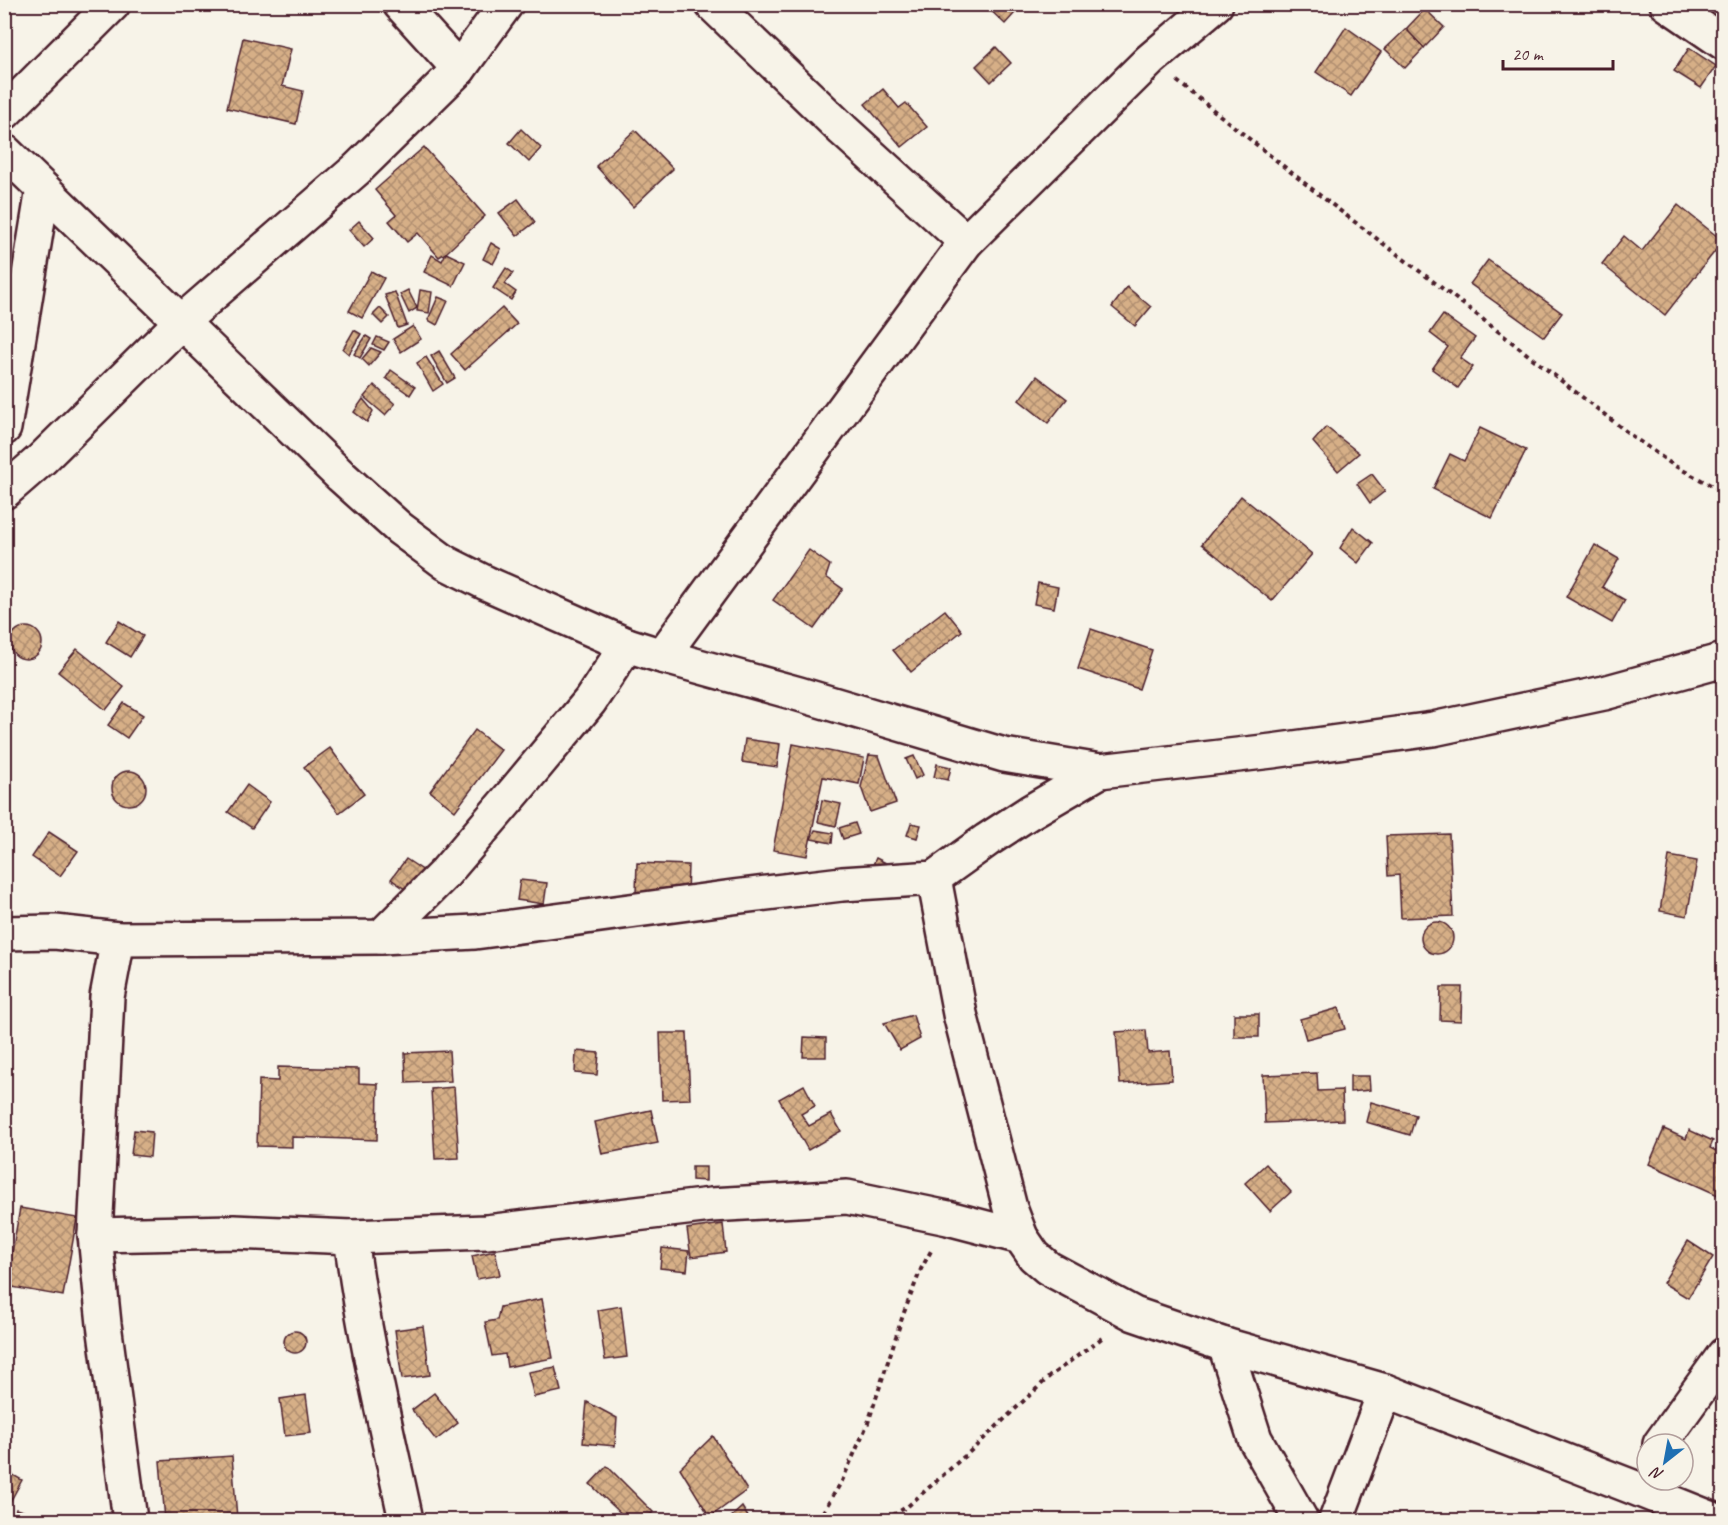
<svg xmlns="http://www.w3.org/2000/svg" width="1728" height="1525" viewBox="0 0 1728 1525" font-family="Caveat,sans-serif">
<defs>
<pattern id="building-cross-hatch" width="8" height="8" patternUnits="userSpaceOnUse" patternTransform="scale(1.5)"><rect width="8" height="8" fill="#d6af87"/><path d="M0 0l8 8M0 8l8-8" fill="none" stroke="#b08e6f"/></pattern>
</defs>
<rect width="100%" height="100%" fill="#f7f3e8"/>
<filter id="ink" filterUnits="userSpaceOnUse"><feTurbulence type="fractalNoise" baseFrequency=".0167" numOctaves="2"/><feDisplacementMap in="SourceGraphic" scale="12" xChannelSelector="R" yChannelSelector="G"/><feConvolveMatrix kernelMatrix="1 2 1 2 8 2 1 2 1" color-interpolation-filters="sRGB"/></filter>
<g filter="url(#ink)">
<!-- building -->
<g fill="url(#building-cross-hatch)" stroke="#4a1f2b" stroke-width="1.5">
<polygon points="984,4 1023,4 1005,24"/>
<polygon points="1425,9 1444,27 1424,48 1406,29"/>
<polygon points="1346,27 1381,52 1351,96 1316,72"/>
<polygon points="1406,29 1424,48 1405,68 1385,49"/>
<polygon points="243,38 291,49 282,86 303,91 296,124 227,108"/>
<polygon points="996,47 1011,63 991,82 976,66"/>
<polygon points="1689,48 1716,66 1701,88 1674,71"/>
<polygon points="883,89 899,108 906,103 927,127 902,147 865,104"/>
<polygon points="521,129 541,148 529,162 509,143"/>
<polygon points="635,130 673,169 633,207 596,166"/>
<polygon points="424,147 485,216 446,253 439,257 418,233 407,242 389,221 396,215 375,190"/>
<polygon points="518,199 535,222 517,236 499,213"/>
<polygon points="1678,205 1723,241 1665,315 1602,264 1624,236 1642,251"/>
<polygon points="359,221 374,238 364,247 349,230"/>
<polygon points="491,243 501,249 493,264 483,259"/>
<polygon points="446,253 465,262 453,286 424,272 432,255 442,261"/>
<polygon points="1488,260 1562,313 1544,337 1470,284"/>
<polygon points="506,268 513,273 505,284 516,292 511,300 493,288"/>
<polygon points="371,271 384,278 362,318 349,311"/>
<polygon points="1127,287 1151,307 1135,326 1112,307"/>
<polygon points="408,290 417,308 409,313 400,294"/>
<polygon points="420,290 432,292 429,313 417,311"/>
<polygon points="395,292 407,325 398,328 385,295"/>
<polygon points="438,297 448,301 437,325 428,320"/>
<polygon points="380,308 389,317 382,324 373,315"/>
<polygon points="502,308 517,324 465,370 451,354"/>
<polygon points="1443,315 1475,338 1460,358 1473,367 1458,388 1432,369 1448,347 1430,333"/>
<polygon points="413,326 421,339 401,352 393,339"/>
<polygon points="354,330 361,334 349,354 343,349"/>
<polygon points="366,336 371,339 360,358 354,354"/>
<polygon points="377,337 389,342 384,350 373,345"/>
<polygon points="371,348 381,352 369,366 362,359"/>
<polygon points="439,351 455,378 447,383 431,356"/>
<polygon points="426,357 443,384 433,391 417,363"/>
<polygon points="391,370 415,387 410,395 386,378"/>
<polygon points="1037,376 1067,399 1048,423 1019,400"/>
<polygon points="374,385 395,404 385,415 364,397"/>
<polygon points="363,399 373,411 367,422 354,412"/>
<polygon points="1326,427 1359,453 1338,471 1313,442"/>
<polygon points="1480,428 1526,450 1492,518 1433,489 1450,454 1464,461"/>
<polygon points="1372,474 1385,491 1370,503 1357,484"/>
<polygon points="1241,496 1312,554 1272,601 1202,544"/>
<polygon points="1353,527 1373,543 1358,563 1340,548"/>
<polygon points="1595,545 1619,559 1602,587 1625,600 1612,623 1566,597"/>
<polygon points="809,550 830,565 826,577 843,589 814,629 773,600"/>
<polygon points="1038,583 1058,587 1054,608 1034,604"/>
<polygon points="945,610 962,631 911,672 893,650"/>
<polygon points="119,621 143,636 130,657 106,642"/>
<circle cx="26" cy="643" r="16"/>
<polygon points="1091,629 1152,650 1139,689 1078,669"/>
<polygon points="77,649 124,687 106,710 58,672"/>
<polygon points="124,703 143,715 127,738 108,725"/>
<polygon points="475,730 501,750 455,811 430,791"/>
<polygon points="745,739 780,744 777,767 742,762"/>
<polygon points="793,744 864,758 859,784 823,777 807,856 773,850"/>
<polygon points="330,748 364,794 339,813 304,767"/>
<polygon points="869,755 879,756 896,803 870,812 861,787"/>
<polygon points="914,756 923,775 915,779 906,759"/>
<polygon points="937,764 951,767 948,780 934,777"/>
<circle cx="129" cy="788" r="17"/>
<polygon points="247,785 270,802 252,828 228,812"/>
<polygon points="822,800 841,804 836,826 818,822"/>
<polygon points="855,823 859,834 843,839 839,828"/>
<polygon points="911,823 921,825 917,838 907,835"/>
<polygon points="815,830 833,833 832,843 811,839"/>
<polygon points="49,832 78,851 60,876 32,857"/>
<polygon points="1449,834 1453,916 1401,918 1399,875 1388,876 1386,836"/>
<polygon points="1669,856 1697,861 1687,916 1660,911"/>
<polygon points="876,858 898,869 870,871"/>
<polygon points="406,859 424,871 409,892 391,879"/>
<polygon points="637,863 688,865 687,894 636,893"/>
<polygon points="520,880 547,883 544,904 517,900"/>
<circle cx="1437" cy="938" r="16"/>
<polygon points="1441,987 1462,987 1461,1021 1440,1020"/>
<polygon points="1339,1008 1345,1029 1306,1039 1300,1019"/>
<rect x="1234" y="1014" width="25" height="23"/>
<polygon points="913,1015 920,1039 900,1050 884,1023"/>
<polygon points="1146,1030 1148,1053 1170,1051 1172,1080 1120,1084 1116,1032"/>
<polygon points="660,1033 687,1033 690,1099 662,1100"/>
<polygon points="804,1037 826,1038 826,1057 803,1057"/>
<polygon points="449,1051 451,1081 406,1083 405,1053"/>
<polygon points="576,1051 599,1053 597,1075 575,1073"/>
<polygon points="278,1067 359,1069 359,1083 378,1084 377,1140 292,1137 292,1147 257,1146 259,1080 278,1081"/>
<polygon points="1317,1073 1318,1091 1342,1090 1343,1120 1265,1123 1263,1075"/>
<polygon points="1350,1076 1369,1076 1370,1090 1350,1092"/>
<polygon points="804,1085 815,1106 801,1114 809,1126 831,1114 841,1131 808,1150 779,1099"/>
<polygon points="454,1087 459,1158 435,1159 431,1089"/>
<polygon points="1371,1102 1416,1115 1410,1135 1366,1122"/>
<polygon points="651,1110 658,1143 602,1154 595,1122"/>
<polygon points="1664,1129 1686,1139 1689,1130 1713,1141 1710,1148 1724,1155 1724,1158 1719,1169 1724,1171 1724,1183 1718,1195 1649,1164"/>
<polygon points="134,1130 152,1132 150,1157 131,1155"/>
<polygon points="1266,1164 1291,1192 1270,1211 1245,1183"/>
<polygon points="692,1167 706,1167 706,1181 692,1180"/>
<polygon points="20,1208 77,1218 63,1296 6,1286"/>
<polygon points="723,1224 726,1252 691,1257 687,1229"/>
<polygon points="1688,1241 1713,1257 1688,1298 1663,1283"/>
<polygon points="662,1248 689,1251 687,1271 660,1268"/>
<polygon points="495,1251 500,1275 477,1279 472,1256"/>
<polygon points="542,1299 553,1358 507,1367 505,1354 492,1356 485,1322 497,1320 500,1307"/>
<polygon points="621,1306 627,1357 605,1360 598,1310"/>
<polygon points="423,1326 430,1375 402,1379 395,1330"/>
<circle cx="295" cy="1342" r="11"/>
<polygon points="555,1367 561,1391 534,1397 528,1372"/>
<polygon points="434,1393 458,1423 436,1440 412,1410"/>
<polygon points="306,1395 311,1433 285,1436 280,1399"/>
<polygon points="587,1402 617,1418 615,1446 583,1443"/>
<polygon points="713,1436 747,1490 710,1517 680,1468"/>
<polygon points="232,1456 237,1518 209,1520 165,1520 160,1461"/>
<polygon points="607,1466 653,1512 645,1520 628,1520 590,1484"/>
<polygon points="4,1470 22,1480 4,1513"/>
<polygon points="742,1507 750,1520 728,1520"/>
<polygon points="16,1509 50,1520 12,1520"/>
</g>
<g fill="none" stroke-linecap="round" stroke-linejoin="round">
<defs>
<g id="street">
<polyline points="400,4 459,69"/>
<polyline points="712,4 843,130 966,242"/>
<polyline points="1667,4 1724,43"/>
<polyline points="4,113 113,4"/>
<polyline points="4,151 341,476 399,528 446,563 486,583 627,645 662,656 799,694 1004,755 1100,771 1272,751 1433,729 1604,693 1724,660"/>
<polyline points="4,428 43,189"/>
<polyline points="4,492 42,459 182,321 357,169 459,69 506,4"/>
<polyline points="662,656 966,242 1150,60 1216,4"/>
<polyline points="934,878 960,1014 1010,1208 1021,1237 1034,1256 1048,1268 1134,1314 1225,1345 1385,1391 1630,1486 1715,1520"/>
<polyline points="4,933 55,932 118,939 381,937 475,932 733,897 842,884 934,878 987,840 1030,812 1100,771"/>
<polyline points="381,937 445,873 516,790 590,701 627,645"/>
<polyline points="118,939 107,997 95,1235 104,1324 130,1520"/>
<polyline points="95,1235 234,1232 351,1237 486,1232 711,1205 847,1197 948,1218 1021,1237"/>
<path d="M351,1237C363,1333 386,1426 406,1520"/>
<polyline points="1225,1345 1255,1439 1301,1520"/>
<polyline points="1660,1444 1724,1355"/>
<polyline points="1336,1520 1385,1391"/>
</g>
</defs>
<!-- street casing -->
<use href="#street" stroke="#4a1f2b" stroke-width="38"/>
<!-- path -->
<g stroke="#4a1f2b" stroke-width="4" stroke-dasharray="4.5 4.5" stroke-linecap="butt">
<polyline points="1177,81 1322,197 1472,311 1632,436 1673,465 1724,492"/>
<polyline points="818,1520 842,1481 868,1423 903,1315 921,1269 931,1251"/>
<polyline points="885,1520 908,1506 975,1447 1050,1376 1102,1338"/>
</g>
<!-- street -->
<use href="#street" stroke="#f7f3e8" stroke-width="33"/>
</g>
</g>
<!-- margin -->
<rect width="1728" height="1525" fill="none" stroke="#f7f3e8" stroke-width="24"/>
<rect x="12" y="12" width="1704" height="1501" fill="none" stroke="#4a1f2b" stroke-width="2" filter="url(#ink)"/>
<!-- north arrow -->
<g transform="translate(1665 1462) rotate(211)"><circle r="28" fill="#f7f3e8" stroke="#b29e9c" stroke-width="1.5"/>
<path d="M0-4.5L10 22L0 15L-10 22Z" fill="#1f6fb2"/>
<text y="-9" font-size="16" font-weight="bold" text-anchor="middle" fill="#4a1f2b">N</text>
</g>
<!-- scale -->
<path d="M1503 60v9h110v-9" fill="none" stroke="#4a1f2b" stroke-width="3"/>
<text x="1512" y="60" font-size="18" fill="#4a1f2b" stroke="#f7f3e8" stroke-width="4.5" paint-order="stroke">20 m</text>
</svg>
